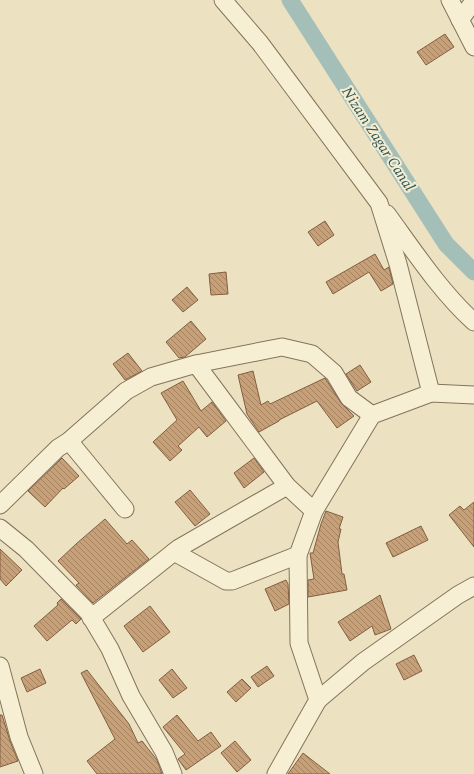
<svg xmlns="http://www.w3.org/2000/svg" width="474" height="774" viewBox="0 0 474 774" font-family="Spectral,serif">
<defs>
<pattern id="building-back-hatch" width="6" height="6" patternUnits="userSpaceOnUse"><rect width="6" height="6" fill="#c8a078"/><path d="M-1 5l2 2M0 0l6 6M5-1l2 2" fill="none" stroke="#a38362"/></pattern>
</defs>
<rect width="100%" height="100%" fill="#ece2c1"/>
<g fill="none" stroke-linecap="round" stroke-linejoin="round">
<!-- canal -->
<polyline stroke="#a4beb8" stroke-width="17" points="290,0 446,244 474,272"/>
</g>
<!-- building -->
<g fill="url(#building-back-hatch)" stroke="#825f40">
<polygon points="445,34 454,47 426,65 417,52"/>
<polygon points="325,221 334,235 318,246 308,232"/>
<polygon points="375,254 384,270 389,267 393,284 381,291 369,272 333,294 326,282"/>
<polygon points="226,272 228,294 211,295 209,274"/>
<polygon points="187,287 198,300 183,312 172,300"/>
<polygon points="191,321 206,339 185,357 179,358 166,342"/>
<polygon points="128,353 142,371 125,380 113,364"/>
<polygon points="360,365 371,382 357,391 346,374"/>
<polygon points="253,371 261,405 268,401 270,404 325,378 341,403 354,416 337,428 317,401 279,420 279,421 259,432 247,414 238,375"/>
<polygon points="183,381 201,411 212,402 226,421 207,437 199,427 178,446 182,450 170,461 153,442 177,420 161,393"/>
<polygon points="62,458 79,476 64,489 63,488 45,507 28,491"/>
<polygon points="254,458 264,472 244,488 234,473"/>
<polygon points="190,490 210,514 195,526 175,502"/>
<polygon points="474,502 474,547 449,515 460,506 464,510"/>
<polygon points="326,511 343,517 339,529 341,529 338,542 342,574 344,574 347,590 308,597 308,580 314,579 310,553 313,553 321,524"/>
<polygon points="105,519 127,544 132,540 149,559 93,603 76,585 79,583 58,561 76,544"/>
<polygon points="421,526 428,540 393,557 386,543"/>
<polygon points="0,549 22,570 6,586 0,579"/>
<polygon points="286,580 288,584 289,604 275,611 265,589"/>
<polygon points="380,595 391,629 375,635 372,626 350,641 338,622"/>
<polygon points="61,599 81,619 76,624 72,620 47,641 34,626 58,605 57,603"/>
<polygon points="150,606 170,632 143,652 124,626"/>
<polygon points="414,655 422,671 404,680 396,664"/>
<polygon points="267,666 274,676 258,687 251,677"/>
<polygon points="40,669 46,683 27,692 21,678"/>
<polygon points="172,669 187,688 173,698 159,680"/>
<polygon points="87,670 129,724 138,743 142,741 157,760 162,774 97,774 87,761 115,739 81,673"/>
<polygon points="242,679 251,688 236,702 227,692"/>
<polygon points="0,715 2,715 10,741 18,761 0,767"/>
<polygon points="177,715 198,741 211,732 221,746 186,770 178,759 185,754 163,727"/>
<polygon points="235,741 251,760 237,772 221,753"/>
<polygon points="303,753 330,774 288,774"/>
</g>
<g fill="none" stroke-linecap="round" stroke-linejoin="round">
<defs>
<g id="minor">
<polyline points="223,0 260,43 379,203 398,264 431,393 372,415 314,511 298,555 299,643 318,700 276,774"/>
<polyline points="450,0 474,47"/>
<polyline points="460,20 474,1"/>
<path d="M387,214C414,251 440,291 474,322"/>
<polyline points="196,364 282,347 312,354 334,373 349,398 372,415"/>
<polyline points="431,393 474,395"/>
<polyline points="69,441 125,509"/>
<polyline points="0,505 58,448 69,441 126,391 151,377 196,364 287,486 314,511"/>
<polyline points="0,528 26,549 88,612 110,649 131,696 164,752 173,774"/>
<polyline points="174,552 226,581 232,581 298,555"/>
<polyline points="91,618 179,548 287,486"/>
<polyline points="0,666 19,737 34,774"/>
<polyline points="318,700 363,662 458,595 474,586"/>
</g>
</defs>
<!-- minor casing -->
<use href="#minor" stroke="#84735a" stroke-width="19"/>
<!-- minor -->
<use href="#minor" stroke="#f7efd4" stroke-width="17"/>
</g>
<g text-anchor="middle" dominant-baseline="central" stroke-width="4" stroke-linejoin="round" paint-order="stroke">
<!-- water labels -->
<g font-size="15" font-style="italic" fill="#2d5454" stroke="#f4ecd0">
<text transform="translate(378 139) rotate(57)">Nizam Zagar Canal</text>
</g>
</g>
</svg>
